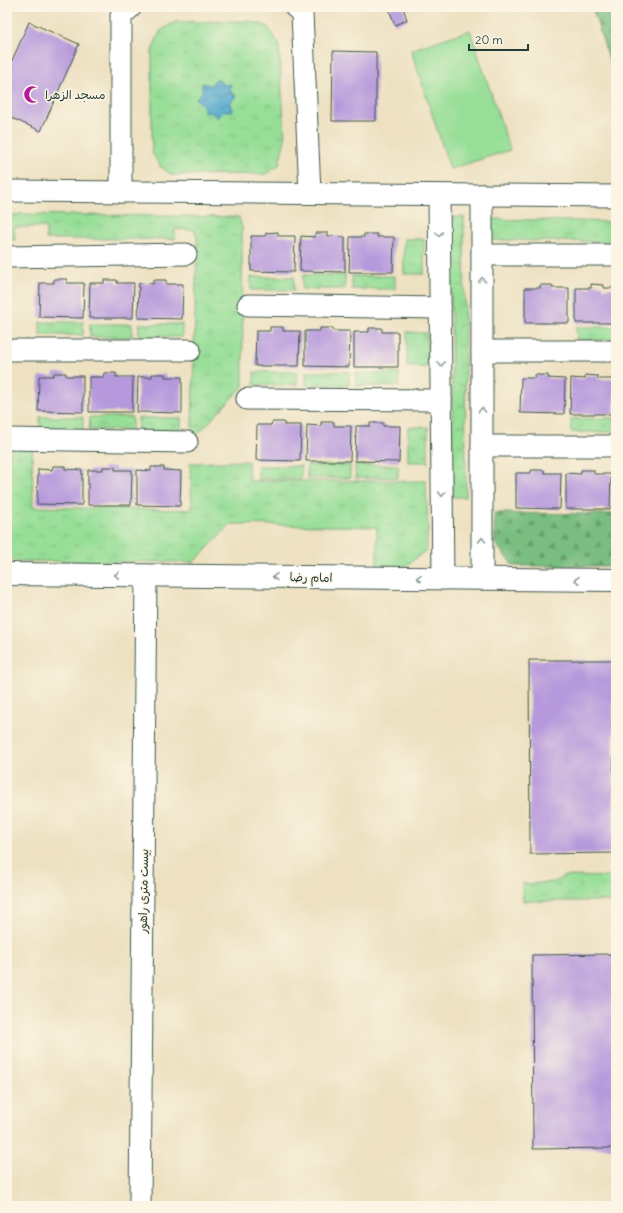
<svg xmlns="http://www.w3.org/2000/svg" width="623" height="1213" viewBox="0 0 623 1213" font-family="Delius,'Playpen Sans Arabic',sans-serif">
<defs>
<pattern id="grass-tufts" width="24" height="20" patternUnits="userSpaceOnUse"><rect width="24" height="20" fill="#97de97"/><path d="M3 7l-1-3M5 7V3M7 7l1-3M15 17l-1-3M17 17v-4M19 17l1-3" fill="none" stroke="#82bf83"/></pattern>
<pattern id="forest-firs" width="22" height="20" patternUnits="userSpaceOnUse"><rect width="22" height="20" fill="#79bd80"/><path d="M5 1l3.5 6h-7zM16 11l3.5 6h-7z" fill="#639b6a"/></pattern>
<pattern id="water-waves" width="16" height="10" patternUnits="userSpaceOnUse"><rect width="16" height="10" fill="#50a7cd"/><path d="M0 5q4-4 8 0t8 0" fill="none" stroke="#4289a7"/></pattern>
</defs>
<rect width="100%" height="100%" fill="#fcf5e5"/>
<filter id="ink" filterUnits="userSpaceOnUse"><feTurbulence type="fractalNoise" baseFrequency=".025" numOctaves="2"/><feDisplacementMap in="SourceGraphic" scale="8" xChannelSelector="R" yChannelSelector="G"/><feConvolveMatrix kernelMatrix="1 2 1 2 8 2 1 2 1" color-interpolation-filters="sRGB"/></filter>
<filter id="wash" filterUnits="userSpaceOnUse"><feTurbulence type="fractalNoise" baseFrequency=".012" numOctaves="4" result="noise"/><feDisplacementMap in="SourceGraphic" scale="16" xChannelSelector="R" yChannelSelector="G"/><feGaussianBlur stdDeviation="0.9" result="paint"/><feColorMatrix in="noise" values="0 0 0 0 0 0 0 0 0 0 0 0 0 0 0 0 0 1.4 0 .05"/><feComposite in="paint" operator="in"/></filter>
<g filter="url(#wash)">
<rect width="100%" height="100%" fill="#ede1c1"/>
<!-- grass -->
<g fill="url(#grass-tufts)" stroke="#5b8e66">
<polygon points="249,21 267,26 279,44 285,139 279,165 266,174 172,175 161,167 152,153 152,51 160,31 175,22"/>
<polygon points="20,214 239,217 242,228 243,386 195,437 192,426 197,239 195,230 175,229 175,239 46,239 46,227 14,227 15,240 9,239 7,225 14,215"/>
<polygon points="450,217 464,217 466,497 453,497"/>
<polygon points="491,219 616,222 616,242 490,240"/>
<rect x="404" y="239" width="20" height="35"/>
<polygon points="303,275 345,275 345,289 302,289"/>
<rect x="352" y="276" width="43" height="13"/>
<rect x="251" y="277" width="43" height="13"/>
<rect x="40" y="322" width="43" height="13"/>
<rect x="90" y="324" width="42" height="13"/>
<rect x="139" y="324" width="43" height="13"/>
<polygon points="576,327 616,327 616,340 577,340"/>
<polygon points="407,332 427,333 427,367 407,367"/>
<rect x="254" y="372" width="43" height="13"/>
<rect x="306" y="372" width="43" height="13"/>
<rect x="356" y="373" width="43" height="13"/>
<rect x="40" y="417" width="43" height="13"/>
<polygon points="90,417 132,417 132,430 89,430"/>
<rect x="138" y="418" width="43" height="13"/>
<polygon points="613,418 614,432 571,432 571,419"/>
<rect x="408" y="427" width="20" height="35"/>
<polygon points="13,445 32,446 33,507 192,510 190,463 248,461 249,481 426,481 428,531 426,550 403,568 377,569 377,527 231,524 194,562 7,561 7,464"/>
<rect x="307" y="465" width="43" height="13"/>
<polygon points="355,465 398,465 398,478 356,478"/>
<rect x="258" y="466" width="43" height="13"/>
<polygon points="564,876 616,877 616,901 523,901 522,884 555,882"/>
</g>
<!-- forest -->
<g fill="url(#forest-firs)" stroke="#4c7d5a">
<polygon points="592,7 616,7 616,82"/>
<polygon points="494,513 616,514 616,566 513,566 495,543"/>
</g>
<!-- pitch -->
<polygon fill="#97de97" stroke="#5b8e66" points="470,30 510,150 450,169 411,50"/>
<!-- water -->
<polygon fill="url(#water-waves)" stroke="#387280" points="217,78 224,85 231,84 230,91 236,96 230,103 232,111 223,111 217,118 211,112 204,113 203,105 196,99 202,92 202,83 210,85"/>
<g id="blocks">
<!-- building -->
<g fill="#b699dc">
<polygon points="393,7 403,7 407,20 395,25 389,9"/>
<polygon points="29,22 79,44 41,131 7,116 7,72"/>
<polygon points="333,51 376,52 376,121 332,121"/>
<polygon points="278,232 278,236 295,236 294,272 251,271 251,236 265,236 266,233"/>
<polygon points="315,233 328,233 328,236 345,237 345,272 300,271 301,236 315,237"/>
<polygon points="364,234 377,234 377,237 394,237 393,272 349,272 350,237 364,237"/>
<polygon points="54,279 67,279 67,283 84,283 83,318 39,317 40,283 54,283"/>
<polygon points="104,280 117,280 117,283 134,283 133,318 89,318 90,283 104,283"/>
<polygon points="153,280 166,280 166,284 183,284 182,319 138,318 139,283 153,284"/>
<polygon points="591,284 603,285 603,288 616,288 616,323 576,323 576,288 591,288"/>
<polygon points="540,285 552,285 552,288 569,288 569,323 525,323 525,288 540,288"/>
<polygon points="270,327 283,327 283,331 300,331 299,366 255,366 256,331 270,331"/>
<polygon points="320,328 333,328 333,331 350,331 349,367 305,366 305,331 320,331"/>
<polygon points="369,328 382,328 382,332 398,332 398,367 354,367 354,332 369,332"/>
<polygon points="54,373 66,373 66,376 83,376 83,412 38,411 39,376 53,376"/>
<polygon points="104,373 116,373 116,377 133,377 132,412 89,412 89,377 103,377"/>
<polygon points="152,374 165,374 165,377 182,377 182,413 137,412 138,377 152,377"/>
<polygon points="535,375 548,375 548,378 565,379 564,414 520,413 521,378 535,378"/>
<polygon points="585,375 598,376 598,379 615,379 614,414 570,414 571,378 585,379"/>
<polygon points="272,422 284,422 284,425 301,425 300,461 256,460 257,425 271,425"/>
<polygon points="321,422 334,422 334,426 351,426 350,461 306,461 307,425 321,426"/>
<polygon points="370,423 383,423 383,426 400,426 399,462 355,461 356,426 370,426"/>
<polygon points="53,466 65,466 65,469 82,470 82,505 37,504 38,469 52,470"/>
<polygon points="103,467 115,467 115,470 132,470 131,505 88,505 88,470 103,470"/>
<polygon points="151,467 164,467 164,470 181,471 180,506 137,505 137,470 151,471"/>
<polygon points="531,470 544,470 544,473 561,473 560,509 516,508 516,473 531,473"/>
<polygon points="581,470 594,470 594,474 611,474 610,509 566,509 566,473 581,474"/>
<polygon points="529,660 613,660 614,853 530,854"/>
<polygon points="616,954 616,1148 533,1149 532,955"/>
</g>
</g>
</g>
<g filter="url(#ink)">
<use href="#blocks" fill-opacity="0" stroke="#3e5649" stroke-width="1"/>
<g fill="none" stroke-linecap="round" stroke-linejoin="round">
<defs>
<g id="minor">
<polyline points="295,7 302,13 310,193"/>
<polyline points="7,191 616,196"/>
<polyline points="121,192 121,16 131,7"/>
<polyline points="439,195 443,579"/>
<polyline points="482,195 482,579"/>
<polyline points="482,255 616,255"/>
<polyline points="7,257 186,254"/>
<polyline points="248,305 440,308"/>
<polyline points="7,350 190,350"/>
<polyline points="482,351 616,351"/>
<polyline points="247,399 441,400"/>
<polyline points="7,439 187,442"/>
<polyline points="482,446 616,446"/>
<polyline points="140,1206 146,575"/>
</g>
<polyline id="major" points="7,574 616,580"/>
</defs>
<!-- minor casing -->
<use href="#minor" stroke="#3e5649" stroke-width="23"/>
<!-- major casing -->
<use href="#major" stroke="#3e5649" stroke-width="24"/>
<!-- minor -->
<use href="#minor" stroke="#fff" stroke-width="21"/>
<!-- major -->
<use href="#major" stroke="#fff" stroke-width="22"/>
</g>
<!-- one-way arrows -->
<defs><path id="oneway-chevron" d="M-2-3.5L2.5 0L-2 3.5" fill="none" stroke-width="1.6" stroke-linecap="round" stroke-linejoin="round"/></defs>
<g stroke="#8f9e9a">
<use href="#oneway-chevron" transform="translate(439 234) rotate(89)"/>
<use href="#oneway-chevron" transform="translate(482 280) rotate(-90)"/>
<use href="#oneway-chevron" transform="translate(441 364) rotate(90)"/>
<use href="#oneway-chevron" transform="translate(482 410) rotate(-90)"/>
<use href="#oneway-chevron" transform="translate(442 494) rotate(89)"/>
<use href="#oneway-chevron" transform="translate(482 540) rotate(-90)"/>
<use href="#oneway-chevron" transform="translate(117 575) rotate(-179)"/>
<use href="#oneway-chevron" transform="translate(275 577) rotate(-179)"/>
<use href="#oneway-chevron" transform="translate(419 578) rotate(-179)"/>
<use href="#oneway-chevron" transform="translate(577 580) rotate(-179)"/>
</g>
</g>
<!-- icons -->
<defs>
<symbol id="mosque-bare" viewBox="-9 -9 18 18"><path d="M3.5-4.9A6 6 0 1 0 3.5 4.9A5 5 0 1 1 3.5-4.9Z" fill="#b5179e" stroke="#fcf5e5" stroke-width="2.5" paint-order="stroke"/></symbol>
</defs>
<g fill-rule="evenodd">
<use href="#mosque-bare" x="20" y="82" width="25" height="25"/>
</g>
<g text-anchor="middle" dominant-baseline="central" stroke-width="3" stroke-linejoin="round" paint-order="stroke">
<!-- poi labels -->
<g font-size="12" fill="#1f3d34" stroke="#fcf5e5" text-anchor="start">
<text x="45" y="94">مسجد الزهرا</text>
</g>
<!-- street labels -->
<g font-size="12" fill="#1f3d34" stroke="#fcf5e5">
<text transform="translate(311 577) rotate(1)">امام رضا</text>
<text transform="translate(143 891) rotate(-89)">بیست متری راهور</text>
</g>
</g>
<!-- margin -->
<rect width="623" height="1213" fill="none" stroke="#fcf5e5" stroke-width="24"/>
<!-- scale -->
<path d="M469 44v6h59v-6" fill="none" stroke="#1f3d34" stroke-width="2"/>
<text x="475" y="44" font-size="12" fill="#1f3d34" stroke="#fcf5e5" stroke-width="3" paint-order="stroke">20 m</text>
</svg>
